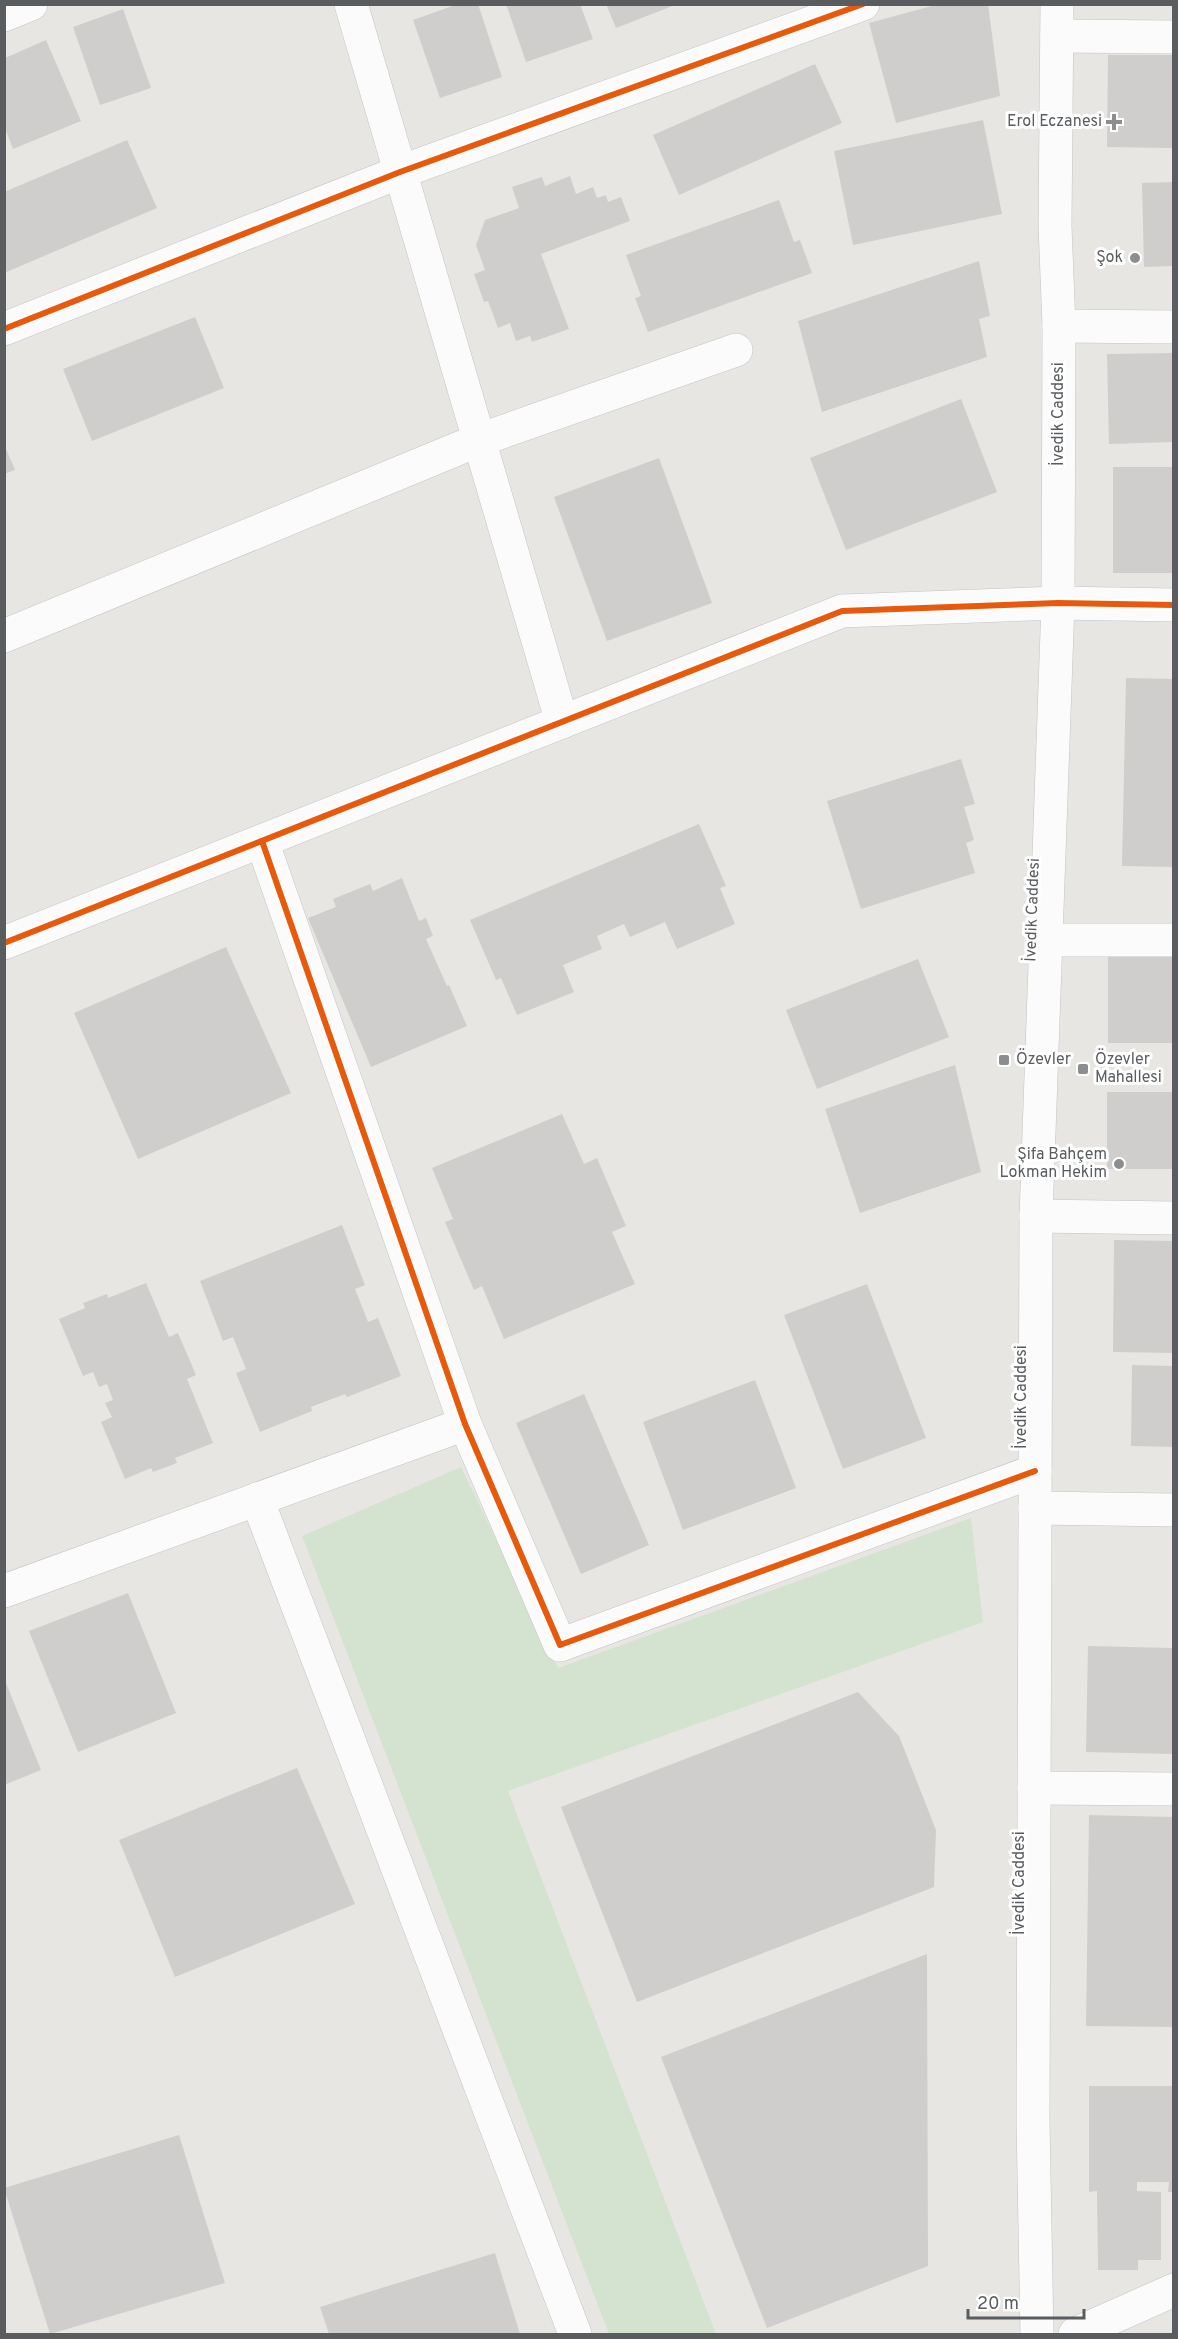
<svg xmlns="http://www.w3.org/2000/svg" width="1178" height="2339" viewBox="0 0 1178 2339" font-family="Overpass,sans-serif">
<rect width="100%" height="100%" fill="#e8e6e3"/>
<!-- green -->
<polygon fill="#d4e3cf" points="461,1467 558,1668 971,1518 983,1622 508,1791 716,2334 609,2334 302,1536"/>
<!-- building -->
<g fill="#d0cecc">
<polygon points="458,4 478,4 502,77 440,98 413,20"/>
<polygon points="506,4 580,4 593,39 526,62"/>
<polygon points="606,4 675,4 675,5 616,28"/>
<polygon points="939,4 988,4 1000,96 896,123 869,23"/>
<polygon points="123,9 151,88 100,105 73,27"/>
<polygon points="46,40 81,121 13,149 5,128 5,58"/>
<polygon points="1108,55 1173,55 1173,148 1107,147"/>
<polygon points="815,64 842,123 679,195 653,135"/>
<polygon points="983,120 1002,214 853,245 834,151"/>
<polygon points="127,140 157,208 4,273 4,192"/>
<polygon points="570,176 576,194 593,187 597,198 606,195 608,202 621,197 630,221 541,254 569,329 532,342 530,336 516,341 510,323 498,328 488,301 484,302 474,274 485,270 476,245 485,220 519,208 512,187 542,177 545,186"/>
<polygon points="1173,182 1173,266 1144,267 1142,183"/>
<polygon points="779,200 794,242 800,240 812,273 648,332 635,298 641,296 626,255"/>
<polygon points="979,261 990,316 979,319 987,357 822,412 798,321"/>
<polygon points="195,317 224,388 92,441 63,369"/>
<polygon points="1173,353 1173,442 1109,444 1107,354"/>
<polygon points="961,399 997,492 846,550 810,458"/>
<polygon points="4,444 15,470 4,474"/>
<polygon points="659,458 712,603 607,641 554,497"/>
<rect x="1113" y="467" width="60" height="106"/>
<polygon points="1126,678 1173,679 1173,867 1122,866"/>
<polygon points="961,759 975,804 964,807 974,840 966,843 975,873 861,909 827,801"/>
<polygon points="699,824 726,886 720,888 735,924 677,949 665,922 630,937 624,924 597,936 602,949 563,965 574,992 517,1015 501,978 496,980 470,920"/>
<polygon points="402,878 419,921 426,918 433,936 426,939 447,986 449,985 467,1026 371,1067 308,918 336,907 333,899 370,884 373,891"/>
<polygon points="226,947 291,1093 138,1159 74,1013"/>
<polygon points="1108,956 1173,957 1173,1043 1108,1043"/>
<polygon points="918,959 949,1037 817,1089 786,1010"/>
<polygon points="955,1065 981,1172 860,1213 825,1109"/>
<rect x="1107" y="1092" width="66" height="77"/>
<polygon points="562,1114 584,1164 597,1158 626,1226 612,1232 635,1284 504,1339 482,1286 474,1290 445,1222 453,1219 432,1168"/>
<polygon points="342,1225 365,1285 355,1289 368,1322 378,1318 401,1376 347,1397 345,1394 311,1407 312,1411 260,1432 236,1373 246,1369 233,1337 223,1341 200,1281"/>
<polygon points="1114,1240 1173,1241 1173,1353 1113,1352"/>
<polygon points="146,1283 169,1337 178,1333 196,1375 187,1379 213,1443 175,1458 177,1463 153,1472 151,1468 125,1479 101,1422 112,1417 105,1403 113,1400 107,1384 99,1387 93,1372 83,1376 59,1319 85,1308 83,1303 107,1294 108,1298"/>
<polygon points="867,1284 926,1438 843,1469 784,1315"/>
<polygon points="1132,1365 1173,1366 1173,1447 1131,1446"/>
<polygon points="755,1380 796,1488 683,1530 643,1422"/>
<polygon points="584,1394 649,1545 581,1574 516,1423"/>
<polygon points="128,1593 176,1713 78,1752 29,1631"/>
<polygon points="1088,1646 1173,1648 1173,1754 1086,1752"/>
<polygon points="4,1678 41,1770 4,1785"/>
<polygon points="858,1692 899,1736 936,1830 934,1887 637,2002 561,1807"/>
<polygon points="297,1768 355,1904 175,1977 119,1840"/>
<polygon points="1089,1815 1173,1817 1173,2027 1086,2026"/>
<polygon points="927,1954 928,2266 767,2328 661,2057"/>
<polygon points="1089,2086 1173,2086 1173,2192 1168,2192 1169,2182 1137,2182 1137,2191 1161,2192 1161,2260 1138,2260 1138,2270 1098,2270 1097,2191 1089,2192"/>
<polygon points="179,2135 225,2283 50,2334 4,2188"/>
<polygon points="495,2253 520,2334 329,2334 320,2307"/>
</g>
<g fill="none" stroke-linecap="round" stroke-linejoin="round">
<defs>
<g id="street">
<polyline points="351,4 562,722"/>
<polyline points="4,15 31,4"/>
<polyline points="1057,36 1174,37"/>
<polyline points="1059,326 1174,327"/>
<polyline points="4,329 400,172 863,4"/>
<polyline points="4,636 479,440 736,350"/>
<polyline points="262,841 465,1424 560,1645 1035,1471"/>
<polyline points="1045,940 1174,940"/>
<polyline points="257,1499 575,2334"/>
<polyline points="1035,1508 1174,1510"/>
<polyline points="1034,1788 1174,1789"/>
</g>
<g id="secondary">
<polyline points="4,943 842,611 1058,603 1174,605"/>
<polyline points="1036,1216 1174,1218"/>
<polyline points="4,1591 465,1424"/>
<polyline points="1037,2334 1033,2121 1036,1216 1058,603 1059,326 1055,226 1057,4"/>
<polyline points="1075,2334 1174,2290"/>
</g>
</defs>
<!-- street casing -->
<use href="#street" stroke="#c4c3c4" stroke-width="34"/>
<!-- secondary casing -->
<use href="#secondary" stroke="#c3c3c4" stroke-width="34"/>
<!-- street -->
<use href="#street" stroke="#fcfbfb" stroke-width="33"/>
<!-- secondary -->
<use href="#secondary" stroke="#fcfbfb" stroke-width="33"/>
<defs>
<g id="cycleway">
<polyline points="4,329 400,172 863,4"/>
<polyline points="262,841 465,1424 560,1645 1035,1471"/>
<polyline points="4,943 842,611 1058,603 1174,605"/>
</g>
</defs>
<!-- cycleway casing -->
<use href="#cycleway" stroke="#fff" stroke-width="10"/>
<!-- cycleway -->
<use href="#cycleway" stroke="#e8590c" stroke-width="6"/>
</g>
<!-- markers -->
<g fill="#8b8d8e" stroke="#fff" stroke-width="2">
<path d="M1111 113h6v6h6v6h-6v6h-6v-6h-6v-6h6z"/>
<circle cx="1135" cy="258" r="6"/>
<rect x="998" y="1054" width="12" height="12" rx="3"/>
<rect x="1077" y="1063" width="12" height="12" rx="3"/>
<circle cx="1119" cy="1164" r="6"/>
</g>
<g text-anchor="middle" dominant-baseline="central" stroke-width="6" stroke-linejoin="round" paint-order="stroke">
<!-- poi labels -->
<g font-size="16" fill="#595d60" stroke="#fff" text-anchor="end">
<text x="1102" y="122">Erol Eczanesi</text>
<text x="1123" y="258">Şok</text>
<text x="1016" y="1060" text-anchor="start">Özevler</text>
<text x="1095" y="1060" text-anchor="start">Özevler<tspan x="1095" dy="18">Mahallesi</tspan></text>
<text x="1107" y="1155">Şifa Bahçem<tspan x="1107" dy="18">Lokman Hekim</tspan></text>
</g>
<!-- street labels -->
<g font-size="16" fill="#595d60" stroke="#fff">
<text transform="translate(1059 414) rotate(-90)">İvedik Caddesi</text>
<text transform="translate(1033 910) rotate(-88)">İvedik Caddesi</text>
<text transform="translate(1022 1397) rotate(-90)">İvedik Caddesi</text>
<text transform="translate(1020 1883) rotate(-90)">İvedik Caddesi</text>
</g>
</g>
<!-- border -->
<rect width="1178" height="2339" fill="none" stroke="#595d60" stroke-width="12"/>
<!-- scale -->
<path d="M968 2309v9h116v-9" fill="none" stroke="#595d60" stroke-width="3"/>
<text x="977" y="2309" font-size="18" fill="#595d60" stroke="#ffffff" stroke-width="4.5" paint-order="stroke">20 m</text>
</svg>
